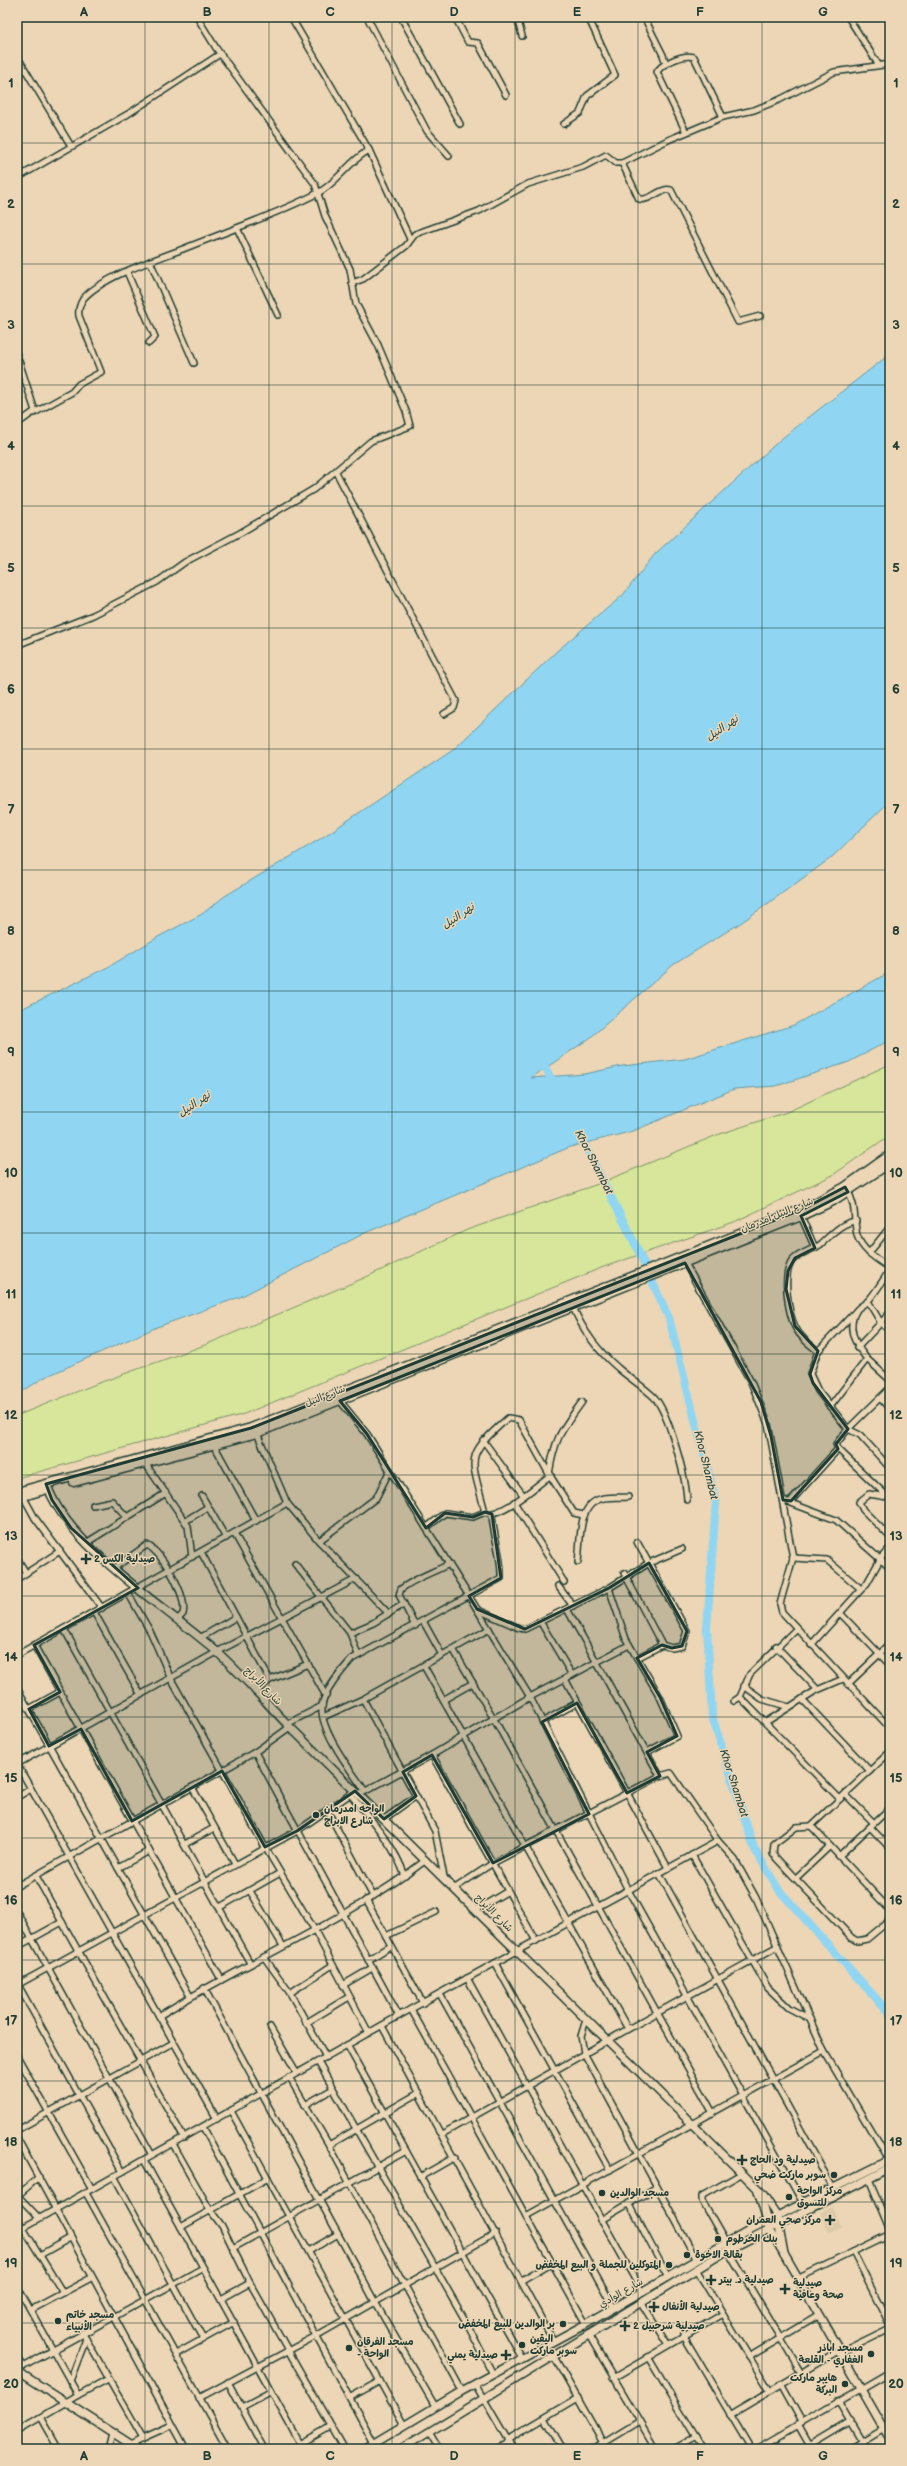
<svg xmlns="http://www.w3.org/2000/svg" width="907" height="2466" viewBox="0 0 907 2466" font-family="'Balsamiq Sans','Playpen Sans Arabic',sans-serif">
<rect width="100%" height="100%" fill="#ecd6b5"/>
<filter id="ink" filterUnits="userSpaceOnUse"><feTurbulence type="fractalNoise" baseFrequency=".025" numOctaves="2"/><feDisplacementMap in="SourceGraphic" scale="8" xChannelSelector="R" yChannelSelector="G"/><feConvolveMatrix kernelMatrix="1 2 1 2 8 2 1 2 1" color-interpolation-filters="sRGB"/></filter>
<g filter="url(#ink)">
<!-- built -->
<polygon fill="#dcc9a6" points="832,2207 841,2228 829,2233 820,2213"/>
<!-- green -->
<polygon fill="#d7e69a" stroke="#7b9267" points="890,1064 890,1135 833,1175 734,1222 601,1268 244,1414 17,1478 17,1417 21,1414 96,1384 205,1345 364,1278 467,1230 598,1184 717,1135 787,1112"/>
<!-- water -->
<polygon fill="#90d6f2" stroke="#6399a6" points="890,354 890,801 831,858 742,922 673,965 590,1038 531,1078 585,1074 622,1066 685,1059 794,1025 890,972 890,1040 849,1062 776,1086 734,1089 633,1131 570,1147 365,1233 240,1297 157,1327 43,1378 17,1395 17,1011 110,966 158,937 202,914 225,896 320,839 453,750 558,650 623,595 655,554 781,439"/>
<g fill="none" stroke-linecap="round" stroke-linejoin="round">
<!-- river -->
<g stroke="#90d6f2" stroke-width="8">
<polyline points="541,1059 555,1086"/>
<polyline points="580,1136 634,1242 669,1318 716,1502 707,1628 712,1716 754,1848 779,1890 890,2014"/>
</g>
<defs>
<g id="street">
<polyline points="291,17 369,150"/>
<polyline points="367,17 427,131 449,156"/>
<polyline points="401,17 460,124"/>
<polyline points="455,17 468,42 478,43 506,95"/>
<polyline points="517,17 522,36"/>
<polyline points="644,17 663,55 666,64"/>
<polyline points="848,17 878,64"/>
<polyline points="17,56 71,146"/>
<polyline points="564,124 580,113 587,96 615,75 588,17"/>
<path d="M686,132L657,72C662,63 683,54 694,57L723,117"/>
<path d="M622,163L639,199C650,202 660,187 671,190L738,322L760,316"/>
<polyline points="17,178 128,114 220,54"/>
<polyline points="237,228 278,315"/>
<polyline points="150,261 194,363"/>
<polyline points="127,272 155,337 149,343"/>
<polyline points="352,283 363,279 406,246 415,234 479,211 528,184 583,167 606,155 616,163 622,163 668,140 723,117 754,110 779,100 834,72 890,64"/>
<polyline points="17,355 35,411 17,424"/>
<path d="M34,413L72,392L79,384L101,372L79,316C78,310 80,304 83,299C101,277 157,259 183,249C228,231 275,215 318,193C338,182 349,161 369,150L410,239"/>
<polyline points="336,472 456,701 454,708 444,714"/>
<polyline points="17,645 93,615 157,582 185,562 240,533 314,489 371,441 410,426 406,411 378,345 356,304 350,269 325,216 315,184 216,48 197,17"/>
<path d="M847,1190C857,1206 853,1218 857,1235C862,1251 878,1260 890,1268"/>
<polyline points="801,1216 815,1248"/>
<path d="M856,1221C842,1222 831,1235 821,1244C813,1250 798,1253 792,1261C782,1275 788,1312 795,1327C800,1337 809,1344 818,1351L810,1374L818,1391L848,1429L860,1435L890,1468"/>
<polyline points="869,1253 890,1227"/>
<polyline points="685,1263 751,1382 768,1424 793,1558 780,1604 782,1612 890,1728"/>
<polyline points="868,1301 881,1323 890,1331"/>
<path d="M573,1307C583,1331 598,1351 618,1368C629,1378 643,1386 654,1397C669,1413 686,1478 687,1500"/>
<polyline points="857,1348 890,1313"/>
<polyline points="818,1351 856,1311"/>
<path d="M867,1359C856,1346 846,1328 856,1311C858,1307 865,1304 868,1301C876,1292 883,1280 890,1270"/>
<polyline points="881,1399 890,1409"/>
<polyline points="340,1401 367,1434 469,1596 530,1697 628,1890 803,2203"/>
<path d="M582,1402C561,1431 555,1437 549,1474L574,1513L583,1515"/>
<polyline points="830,1407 867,1359 890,1380"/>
<polyline points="257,1433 287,1503 319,1541 389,1614"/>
<polyline points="483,1440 523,1495"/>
<polyline points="214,1445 256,1521"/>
<polyline points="145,1463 188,1526 192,1557"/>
<polyline points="23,1496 35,1518 102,1608"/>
<polyline points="202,1496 226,1538"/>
<polyline points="887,1497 869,1494 859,1502 863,1510 890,1537"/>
<polyline points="889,1498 838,1449 836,1444 848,1429 890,1388"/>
<polyline points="783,1500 836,1520 890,1568"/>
<polyline points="791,1501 838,1449"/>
<polyline points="514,1502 564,1582"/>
<polyline points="93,1505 112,1501 127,1517"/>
<path d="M485,1512C471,1456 463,1458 508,1418L519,1420L549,1474"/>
<polyline points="185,1521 208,1507"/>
<path d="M426,1528L445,1513L473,1517L485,1512C499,1520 538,1484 551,1475"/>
<polyline points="234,1533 326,1696"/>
<polyline points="319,1541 376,1498 390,1470"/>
<polyline points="637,1542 687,1631 682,1646 672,1648 662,1645 637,1658"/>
<polyline points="86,1543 166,1493"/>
<polyline points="201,1552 270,1680"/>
<polyline points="17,1558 26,1573"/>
<polyline points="793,1558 827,1560 861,1589"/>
<path d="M578,1562C581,1542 577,1506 600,1499C609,1496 620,1498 628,1497"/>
<polyline points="295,1564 350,1633 358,1655"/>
<path d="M114,1568L144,1547L147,1545C163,1553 188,1597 183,1614L178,1619"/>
<polyline points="624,1573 662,1645"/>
<polyline points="17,1579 60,1551"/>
<polyline points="558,1586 573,1606"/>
<polyline points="609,1588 626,1639 660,1697 677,1736 647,1752"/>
<polyline points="128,1593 151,1633 171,1679 265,1847 314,1929 369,2033"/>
<path d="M404,1604L399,1595L401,1589C415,1578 432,1573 449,1564"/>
<polyline points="567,1609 660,1776"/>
<polyline points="478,1610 519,1628 525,1629 609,1588 649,1563 682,1549"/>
<polyline points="94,1612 141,1695"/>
<polyline points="840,1613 890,1665"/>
<polyline points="423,1621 442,1655"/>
<polyline points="541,1623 572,1675"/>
<polyline points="64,1629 250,1963"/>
<polyline points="350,1633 373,1623 404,1604 415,1626"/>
<polyline points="200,1638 236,1617"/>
<polyline points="34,1645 221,1979"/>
<polyline points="811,1645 867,1583 881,1558 890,1548"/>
<polyline points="776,1646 817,1689"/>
<polyline points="453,1649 494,1719 713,2113"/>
<polyline points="17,1655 287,1503"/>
<polyline points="424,1666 628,2029 442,2134"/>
<polyline points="565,1679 668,1868"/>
<polyline points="848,1684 890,1644"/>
<polyline points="744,1686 762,1699 789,1707"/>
<polyline points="17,1688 190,1996"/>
<polyline points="255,1692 270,1680 308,1664"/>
<polyline points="740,1697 840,1799"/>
<polyline points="363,1699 435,1831 444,1877"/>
<polyline points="802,1699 870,1771"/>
<polyline points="443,1700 473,1683"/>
<polyline points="734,1701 740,1697 750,1674 796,1629"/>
<polyline points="29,1709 60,1692"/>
<polyline points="323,1717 363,1699 489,1629"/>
<polyline points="542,1722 577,1703"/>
<polyline points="766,1722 815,1691 843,1679"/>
<polyline points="287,1724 322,1706"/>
<polyline points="255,1752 399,2016"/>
<polyline points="432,1755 536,1941"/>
<polyline points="17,1764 217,2119"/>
<polyline points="17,1764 217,1652 356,1579"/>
<polyline points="192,1787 235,1864"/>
<path d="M365,1791C352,1772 319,1730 322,1706C323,1693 343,1669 352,1659L501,1578C502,1556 493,1536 492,1514"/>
<polyline points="362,1793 432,1755 530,1697 629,1645"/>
<path d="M350,1794C371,1820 394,1844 405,1876"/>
<polyline points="845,1794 874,1823"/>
<polyline points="17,1797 31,1789"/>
<polyline points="327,1810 373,1896"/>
<polyline points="384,1819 416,1796"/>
<polyline points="811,1826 890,1752"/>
<polyline points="870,1827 890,1848"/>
<polyline points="185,1844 214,1828"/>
<polyline points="692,1855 768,1988 789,2008 810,2019"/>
<polyline points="839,1856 890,1808"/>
<polyline points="118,1868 149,1851"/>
<polyline points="659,1873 833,2188"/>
<polyline points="36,1876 184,2138"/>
<polyline points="796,1878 830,1846"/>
<polyline points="17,1886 255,1752 290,1727"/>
<polyline points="455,1888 493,1863 660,1776 671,1773 718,1841 735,1860 756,1898 824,2051 889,2161"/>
<polyline points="250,1891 283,1946"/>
<polyline points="366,1900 423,2003"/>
<polyline points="220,1907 280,1873"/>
<polyline points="476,1910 508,1891"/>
<polyline points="890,1910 811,1826 796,1827 774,1844 773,1854 777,1859 852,1938 857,1941 867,1939 890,1920"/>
<polyline points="17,1912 152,2155"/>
<polyline points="386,1936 436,1912"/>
<polyline points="17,1947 62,1922"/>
<polyline points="264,1957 290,1993 326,2057"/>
<polyline points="368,1960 391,1946"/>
<polyline points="495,1963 610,2170"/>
<polyline points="467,1978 642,2292"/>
<polyline points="17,1983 122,2172"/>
<polyline points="17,1985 297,1831 355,1791"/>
<polyline points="343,1985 372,1968"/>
<polyline points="204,1988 375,2302 435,2406"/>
<polyline points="290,1993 331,1966"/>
<polyline points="440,1994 614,2308"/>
<polyline points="411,2009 586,2324"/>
<path d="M159,2016C246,1961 344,1923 426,1860"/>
<polyline points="586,2020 581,2036 584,2053 697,2260"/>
<polyline points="306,2023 349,1997"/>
<polyline points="382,2026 554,2342"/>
<polyline points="270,2027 297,2073"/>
<polyline points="628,2029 778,1946"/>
<polyline points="347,2045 522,2359"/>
<polyline points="17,2056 92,2189"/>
<polyline points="318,2062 465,2320 493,2374"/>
<polyline points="289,2077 329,2145 462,2391"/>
<polyline points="305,2105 333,2089"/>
<polyline points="231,2111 404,2425"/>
<polyline points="203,2127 374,2443"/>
<polyline points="17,2130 173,2043"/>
<polyline points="17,2138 186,2449"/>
<polyline points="173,2144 210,2210 222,2226 250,2283 344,2449"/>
<polyline points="329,2145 419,2093"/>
<polyline points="144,2160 303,2449"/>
<polyline points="114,2176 203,2339"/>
<polyline points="420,2177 455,2157"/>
<polyline points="869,2179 890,2229"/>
<polyline points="86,2193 228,2449"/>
<polyline points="17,2195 39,2218"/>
<polyline points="17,2196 39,2177"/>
<polyline points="629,2203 668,2277"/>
<polyline points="526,2216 824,2051"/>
<polyline points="17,2218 63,2293"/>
<polyline points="601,2220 657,2187"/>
<polyline points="181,2227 268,2178"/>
<polyline points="17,2231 411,2009 718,1841"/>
<polyline points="726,2243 702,2201 702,2196 741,2174"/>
<polyline points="233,2248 406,2151"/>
<polyline points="728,2250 801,2373"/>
<polyline points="309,2251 338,2234"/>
<polyline points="853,2252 890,2325"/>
<polyline points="40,2255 70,2238"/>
<polyline points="696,2269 770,2391"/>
<polyline points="797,2279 890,2234"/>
<polyline points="522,2280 551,2263"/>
<polyline points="17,2286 78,2395 17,2431"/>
<polyline points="221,2299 250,2283"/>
<polyline points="641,2302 667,2344"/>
<polyline points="31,2310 91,2278"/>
<polyline points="82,2332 143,2438 172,2425"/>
<polyline points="588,2334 656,2449"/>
<polyline points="683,2335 751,2449"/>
<polyline points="176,2354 234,2322"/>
<polyline points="839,2354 890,2329"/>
<polyline points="553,2355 603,2443"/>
<polyline points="648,2357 703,2449"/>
<polyline points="749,2357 818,2316"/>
<polyline points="17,2358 23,2367"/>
<polyline points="17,2370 203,2268"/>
<polyline points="613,2378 723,2314"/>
<polyline points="70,2381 86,2339"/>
<polyline points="228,2382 264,2449"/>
<polyline points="475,2384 513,2449"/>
<polyline points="781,2384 802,2422"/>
<polyline points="78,2395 108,2379"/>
<polyline points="351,2397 380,2381"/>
<polyline points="199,2398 316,2336 496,2233"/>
<polyline points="838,2401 862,2442"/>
<polyline points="242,2407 270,2392"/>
<polyline points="730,2415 838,2351"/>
<polyline points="41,2417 59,2449"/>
<polyline points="545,2418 563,2449"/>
<polyline points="798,2425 810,2446"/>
<polyline points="429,2432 439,2449"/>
<polyline points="507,2440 578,2398"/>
<polyline points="131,2444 143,2438"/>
<polyline points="300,2444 330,2427"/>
<polyline points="108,2449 112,2433"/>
<polyline points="497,2449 509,2442"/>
<polyline points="593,2449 639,2421"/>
<polyline points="674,2449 696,2437"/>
<polyline points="757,2449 890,2372"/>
<polyline points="804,2449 851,2421"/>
<polyline points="849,2449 884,2428"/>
</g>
<g id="secondary">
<path d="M47,1485C68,1547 166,1607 216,1651C242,1674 265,1702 290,1727L762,2193L777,2216L784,2254"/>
<polyline points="758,2191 769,2228 890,2439"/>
<polyline points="17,2371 138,2449"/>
<polyline points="365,2449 462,2391 586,2324 747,2231 890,2160"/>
<polyline points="401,2449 728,2250 890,2168"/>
</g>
<g id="primary">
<polyline points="74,1482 257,1433 801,1216 833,1201 890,1163"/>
<polyline points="17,1492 251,1428 805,1208 845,1187 890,1155"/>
<polyline points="17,1498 47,1489"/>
</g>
</defs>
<!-- street casing -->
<use href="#street" stroke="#1f3d34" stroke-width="8"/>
<!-- secondary casing -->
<use href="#secondary" stroke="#1f3d34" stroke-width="10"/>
<!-- primary casing -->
<use href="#primary" stroke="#1f3d34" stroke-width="11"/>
<!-- street -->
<use href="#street" stroke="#ecd6b5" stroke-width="5"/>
<!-- secondary -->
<use href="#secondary" stroke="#ecd6b5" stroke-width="7"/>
<!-- primary -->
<use href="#primary" stroke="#ecd6b5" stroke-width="8"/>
</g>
</g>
<!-- marked area -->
<path fill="#1f3d34" fill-opacity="0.2" stroke="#1f3d34" stroke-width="3" stroke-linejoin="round" d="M845,1187L848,1192L801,1216L815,1248L795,1258L788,1271L786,1289L795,1326L818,1351L810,1374L813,1383L848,1429L836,1444L838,1449L791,1501L783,1500L771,1436L761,1402L685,1263L340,1401L367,1434L426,1528L445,1513L473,1517L485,1512L492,1514L501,1578L469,1596L477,1609L525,1629L609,1588L649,1563L687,1631L682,1646L672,1648L662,1645L637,1658L660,1697L677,1736L647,1752L660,1776L627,1793L577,1703L542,1722L589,1814L493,1863L432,1755L403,1772L416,1796L384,1819L355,1791L297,1831L265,1847L222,1771L132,1821L81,1729L49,1746L29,1709L60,1692L34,1645L138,1588L71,1528L52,1500L46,1484L251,1428L805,1208Z"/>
<!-- grid -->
<path fill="none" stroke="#1f3d34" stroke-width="1" stroke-opacity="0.55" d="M145,17V2449M269,17V2449M392,17V2449M515,17V2449M638,17V2449M762,17V2449M17,143H890M17,264H890M17,385H890M17,506H890M17,628H890M17,749H890M17,870H890M17,991H890M17,1112H890M17,1233H890M17,1354H890M17,1475H890M17,1596H890M17,1717H890M17,1838H890M17,1960H890M17,2081H890M17,2202H890M17,2323H890"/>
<!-- markers -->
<g fill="#1f3d34" stroke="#ecd6b5" stroke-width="1.5">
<path d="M84 1553h4v4h4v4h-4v4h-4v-4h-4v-4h4z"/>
<circle cx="316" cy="1815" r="4"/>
<path d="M740 2154h4v4h4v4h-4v4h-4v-4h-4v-4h4z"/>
<circle cx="834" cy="2175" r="4"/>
<circle cx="602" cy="2193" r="4"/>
<circle cx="789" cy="2197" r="4"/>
<path d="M828 2214h4v4h4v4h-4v4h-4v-4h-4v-4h4z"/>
<circle cx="718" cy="2239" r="4"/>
<circle cx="687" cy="2255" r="4"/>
<circle cx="669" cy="2265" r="4"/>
<path d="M709 2274h4v4h4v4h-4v4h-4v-4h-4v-4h4z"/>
<path d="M783 2283h4v4h4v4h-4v4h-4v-4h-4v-4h4z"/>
<path d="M652 2301h4v4h4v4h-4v4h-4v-4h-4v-4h4z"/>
<circle cx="58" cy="2321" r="4"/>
<circle cx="563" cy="2324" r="4"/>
<path d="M623 2320h4v4h4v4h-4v4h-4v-4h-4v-4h4z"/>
<circle cx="522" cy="2345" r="4"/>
<circle cx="349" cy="2348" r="4"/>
<circle cx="871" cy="2354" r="4"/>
<path d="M504 2349h4v4h4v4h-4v4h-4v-4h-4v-4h4z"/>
<circle cx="845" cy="2384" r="4"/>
</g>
<g text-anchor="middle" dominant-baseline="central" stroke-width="3" stroke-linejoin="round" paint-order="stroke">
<!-- street labels -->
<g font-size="10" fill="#1f3d34" stroke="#ecd6b5">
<text transform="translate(777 1215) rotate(-22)">شارع النيل أمدرمان</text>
<text transform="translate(325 1396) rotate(-22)">شارع النيل</text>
<text transform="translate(263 1686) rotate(46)">شارع الأبراج</text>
<text transform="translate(494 1913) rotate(45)">شارع الأبراج</text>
<text transform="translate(621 2293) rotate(-30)">شارع الوادي</text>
</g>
<!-- poi labels -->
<g font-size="10" font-weight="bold" fill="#1f3d34" stroke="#ecd6b5" text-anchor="start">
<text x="94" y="1559">صيدلية الكس 2</text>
<text x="324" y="1809">الواحه امدرمان<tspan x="324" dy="12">شارع الابراج</tspan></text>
<text x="750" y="2160">صيدلية ود الحاج</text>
<text x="826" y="2175" text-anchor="end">سوبر ماركت ضحي</text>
<text x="797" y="2191">مركز الواحة<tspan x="797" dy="12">للتسوق</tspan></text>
<text x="610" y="2193">مسجد الوالدين</text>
<text x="821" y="2220" text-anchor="end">مركز صحي العمران</text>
<text x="726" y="2239">بنك الخرطوم</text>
<text x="695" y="2255">بقالة الاخوة</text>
<text x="661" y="2265" text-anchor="end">المتوكلين للجملة و البيع المخفض</text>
<text x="719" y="2280">صيدلية د. بيتر</text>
<text x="793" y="2283">صيدلية<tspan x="793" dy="12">صحة وعافية</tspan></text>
<text x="662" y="2307">صيدلية الأنفال</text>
<text x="66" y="2315">مسجد خاتم<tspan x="66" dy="12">الأنبياء</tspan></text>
<text x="555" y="2324" text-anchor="end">بر الوالدين للبيع المخفض</text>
<text x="633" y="2326">صيدلية شرحبيل 2</text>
<text x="530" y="2339">اليقين<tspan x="530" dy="12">سوبر ماركت</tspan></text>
<text x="357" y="2342">مسجد الفرقان<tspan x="357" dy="12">- الواحة</tspan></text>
<text x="863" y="2348" text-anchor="end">مسجد اباذر<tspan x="863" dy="12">الغفاري - القلعة</tspan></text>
<text x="498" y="2355" text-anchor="end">صيدلية يمني</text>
<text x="837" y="2378" text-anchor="end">هايبر ماركت<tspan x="837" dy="12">البركة</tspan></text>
</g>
<!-- water labels -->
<g font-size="11" font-style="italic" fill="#2a4c47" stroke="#ecd6b5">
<text transform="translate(722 728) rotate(-35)">نهر النيل</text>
<text transform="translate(458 916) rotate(-35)">نهر النيل</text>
<text transform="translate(194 1104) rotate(-35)">نهر النيل</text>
<text transform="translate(594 1162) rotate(63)">Khor Shambat</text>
<text transform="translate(706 1465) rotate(76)">Khor Shambat</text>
<text transform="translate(734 1783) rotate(72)">Khor Shambat</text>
</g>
</g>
<!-- margin -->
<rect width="907" height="2466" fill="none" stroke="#ecd6b5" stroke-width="44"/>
<rect x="22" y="22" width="863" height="2422" fill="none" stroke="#1f3d34" stroke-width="1.5"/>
<g font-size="13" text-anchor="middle" font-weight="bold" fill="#1f3d34">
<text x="84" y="16">A</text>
<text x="207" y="16">B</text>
<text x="330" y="16">C</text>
<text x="454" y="16">D</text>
<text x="577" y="16">E</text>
<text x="700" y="16">F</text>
<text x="823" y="16">G</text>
<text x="11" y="87">1</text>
<text x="896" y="87">1</text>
<text x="11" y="208">2</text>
<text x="896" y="208">2</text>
<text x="11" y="329">3</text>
<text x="896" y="329">3</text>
<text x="11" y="450">4</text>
<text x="896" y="450">4</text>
<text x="11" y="572">5</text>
<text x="896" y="572">5</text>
<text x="11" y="693">6</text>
<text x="896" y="693">6</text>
<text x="11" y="814">7</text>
<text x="896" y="814">7</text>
<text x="11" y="935">8</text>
<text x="896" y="935">8</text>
<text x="11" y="1056">9</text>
<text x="896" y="1056">9</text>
<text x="11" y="1177">10</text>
<text x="896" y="1177">10</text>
<text x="11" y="1298">11</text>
<text x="896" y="1298">11</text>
<text x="11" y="1419">12</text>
<text x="896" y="1419">12</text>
<text x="11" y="1540">13</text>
<text x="896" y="1540">13</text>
<text x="11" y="1661">14</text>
<text x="896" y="1661">14</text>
<text x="11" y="1782">15</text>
<text x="896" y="1782">15</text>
<text x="11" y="1904">16</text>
<text x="896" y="1904">16</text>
<text x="11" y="2025">17</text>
<text x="896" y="2025">17</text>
<text x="11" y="2146">18</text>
<text x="896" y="2146">18</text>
<text x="11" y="2267">19</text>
<text x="896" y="2267">19</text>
<text x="11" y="2388">20</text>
<text x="896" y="2388">20</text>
<text x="84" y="2460">A</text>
<text x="207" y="2460">B</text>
<text x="330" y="2460">C</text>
<text x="454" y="2460">D</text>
<text x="577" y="2460">E</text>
<text x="700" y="2460">F</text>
<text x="823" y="2460">G</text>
</g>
</svg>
